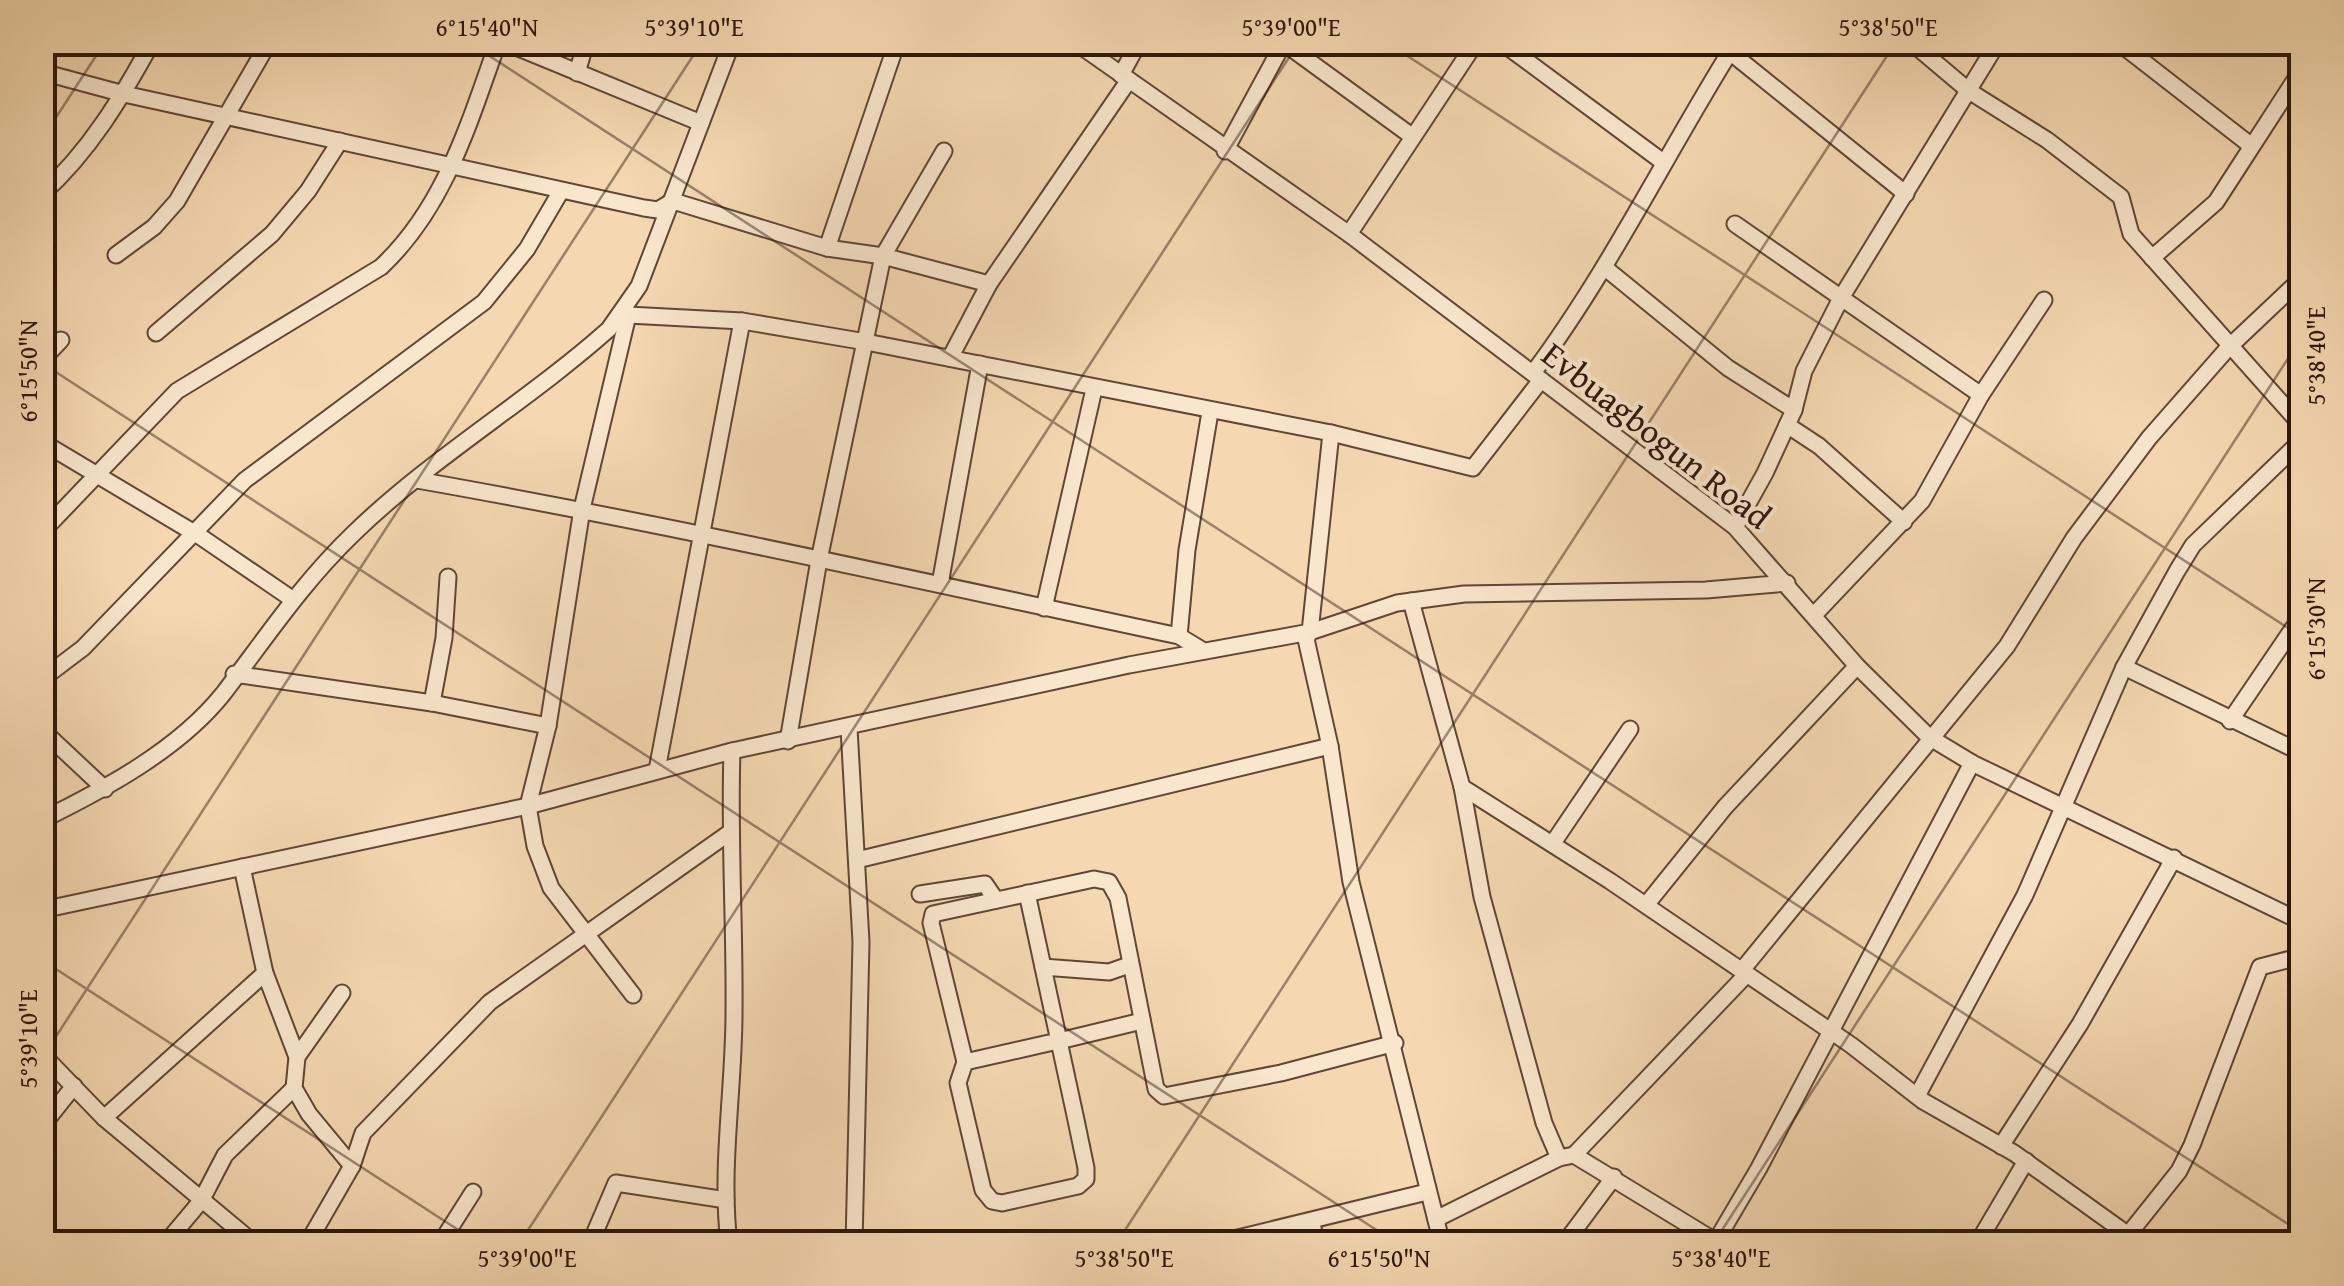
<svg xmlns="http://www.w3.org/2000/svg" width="2344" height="1286" viewBox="0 0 2344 1286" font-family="'Gentium Book Plus',serif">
<rect width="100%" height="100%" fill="#f5d8b2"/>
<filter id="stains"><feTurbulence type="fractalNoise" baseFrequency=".002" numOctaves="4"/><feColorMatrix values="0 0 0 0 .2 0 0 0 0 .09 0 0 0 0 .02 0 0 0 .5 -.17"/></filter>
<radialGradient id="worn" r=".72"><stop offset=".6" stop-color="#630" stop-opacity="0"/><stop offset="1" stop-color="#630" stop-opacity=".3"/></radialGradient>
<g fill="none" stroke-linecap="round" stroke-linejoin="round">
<defs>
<g id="minor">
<polyline points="504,42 701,123"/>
<polyline points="1075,42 1349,234 1735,527 1857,666 1929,737 1972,763 2302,922"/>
<polyline points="1501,42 1663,162"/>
<polyline points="1911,42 1969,91 2047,140 2121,197 2131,234 2302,426"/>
<polyline points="2118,42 2249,144"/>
<polyline points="1284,43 1413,137"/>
<polyline points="1730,52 1906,194"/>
<polyline points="42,72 124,94 644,208 658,210 673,201 827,248 883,256 989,284"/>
<polyline points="577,73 586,42"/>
<polyline points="1121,75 1139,42"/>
<polyline points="1225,151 1284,42"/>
<path d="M42,194C89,152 122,97 152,42"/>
<polyline points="1735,224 1981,395 2044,300"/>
<polyline points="1349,234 1476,42"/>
<polyline points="827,248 897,42"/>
<polyline points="116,255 154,227 177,201 269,42"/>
<polyline points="2152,258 2216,202 2302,69"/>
<polyline points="1604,267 1728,368 1794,410"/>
<polyline points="625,311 628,315 582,509 548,726 528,806 535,846 551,888 633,995"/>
<polyline points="628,315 742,321 866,342 1331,433 1473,468 1541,380"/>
<polyline points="156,333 272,234 308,191 340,141"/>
<polyline points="950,358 989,284 1129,80"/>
<polyline points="42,360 61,340"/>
<path d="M1533,373C1610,270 1667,152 1736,42"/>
<polyline points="1787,425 1819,446 1904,522"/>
<polyline points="42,442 201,537 292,599"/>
<path d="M417,480C672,525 925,582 1179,636L1202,650"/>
<polyline points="1735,527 1765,473 1794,410 1804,371 1841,298 1998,42"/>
<path d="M42,532L177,391L381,267C445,207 469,123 498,42"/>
<polyline points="940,584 980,364"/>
<polyline points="1411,601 1462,787 1610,881 1851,1045 1923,1101 2014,1153 2141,1244"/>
<polyline points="1044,608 1094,389"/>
<polyline points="1814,615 1922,501 1981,395"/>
<polyline points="1179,636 1187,550 1210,412"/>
<polyline points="2124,667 2302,753"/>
<polyline points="234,674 432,703 548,726"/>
<polyline points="42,679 83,648 245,480 484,302 527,249 561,191"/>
<polyline points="432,703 444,638 448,577"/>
<polyline points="2230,721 2302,615"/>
<polyline points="849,728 861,942 854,1244"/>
<polyline points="42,730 105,789"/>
<polyline points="788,741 819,560 883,256 944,151"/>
<polyline points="657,770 742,321"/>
<polyline points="1462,787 1482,897 1544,1123 1559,1158 1574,1155 1720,1244"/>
<path d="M42,820C105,789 178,750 223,694C265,639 302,583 353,534C431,458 527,402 609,329L639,286L732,42"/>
<polyline points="1553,843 1630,729"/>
<polyline points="857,860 1330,746"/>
<polyline points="242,867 265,973 297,1057 294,1088 309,1114 352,1166"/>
<path d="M1027,893C1047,984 1067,1076 1086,1168V1179L1078,1186L1002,1203L992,1201L983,1190L958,1083L965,1062L1049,1043L1059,1041L1142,1021"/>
<polyline points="920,894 985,884 996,900"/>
<polyline points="1646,905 1725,807 1857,666"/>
<polyline points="42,910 528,806 732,751 1129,665 1310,632 1331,433"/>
<polyline points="1043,967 1109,972 1129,965"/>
<polyline points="1742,970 2007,646 2074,538 2149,438 2228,348 2302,278"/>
<polyline points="42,1054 104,1118 255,1244"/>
<polyline points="297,1057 342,993"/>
<polyline points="965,1062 931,923 933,914 1094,879 1109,882 1118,898 1156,1089 1164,1096 1281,1073 1395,1043"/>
<polyline points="1917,1096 2025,895 2124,667 2177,571 2193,545 2302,440"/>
<polyline points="104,1118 265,973"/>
<polyline points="42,1126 74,1086"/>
<polyline points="2001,1146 2080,1024 2174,858"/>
<polyline points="1574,1155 1747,974"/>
<polyline points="1436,1219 1559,1158"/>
<polyline points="1312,1222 1316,1244"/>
<polyline points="2124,1240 2179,1171 2192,1145 2260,967 2302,956"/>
<polyline points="1716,1241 1759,1168 1972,763"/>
<polyline points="165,1244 201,1201 225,1155 294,1088"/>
<polyline points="307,1244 352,1166 363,1133 490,1002 729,833"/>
<polyline points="440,1244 473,1192"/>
<polyline points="590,1244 616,1183 726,1200"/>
<path d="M729,1244C720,1167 734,1089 734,1013C735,925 729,839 732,751"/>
<polyline points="1213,1244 1427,1192"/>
<polyline points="1442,1244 1351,882 1330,746 1306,639 1310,632 1397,603 1464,594 1706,590 1787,583"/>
<polyline points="1564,1244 1614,1177"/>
<polyline points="1977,1244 2026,1161"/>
</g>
</defs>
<!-- minor casing -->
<use href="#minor" stroke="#604635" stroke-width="19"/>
<!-- minor -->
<use href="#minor" stroke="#f8e6cd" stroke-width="15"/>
</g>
<!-- ticks -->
<path fill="none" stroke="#2e160b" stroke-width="2.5" stroke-opacity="0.45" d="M468,42L2302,1233M1386,42L2302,637M42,139L105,42M42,363L1398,1244M42,960L480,1244M42,1058L702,42M519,1244L1299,42M1116,1244L1896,42M1713,1244L2302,337"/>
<g text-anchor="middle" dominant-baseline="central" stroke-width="8" stroke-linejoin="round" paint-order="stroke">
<!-- street labels -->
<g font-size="35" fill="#2e160b" stroke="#f8e6cd">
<text transform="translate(1657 435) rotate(38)">Evbuagbogun Road</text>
</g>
</g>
<!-- margin -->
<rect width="2344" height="1286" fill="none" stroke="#f5d8b2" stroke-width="110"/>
<rect x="55" y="55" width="2234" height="1176" fill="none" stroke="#2e160b" stroke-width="4"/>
<g font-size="25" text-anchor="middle" fill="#2e160b">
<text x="487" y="36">6°15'40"N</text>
<text x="694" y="36">5°39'10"E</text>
<text x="1291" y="36">5°39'00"E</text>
<text x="1888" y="36">5°38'50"E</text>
<text transform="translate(2316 356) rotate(-90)" y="9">5°38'40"E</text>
<text transform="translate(28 371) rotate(-90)" y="9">6°15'50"N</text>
<text transform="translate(2316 629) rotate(-90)" y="9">6°15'30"N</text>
<text transform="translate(28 1039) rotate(-90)" y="9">5°39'10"E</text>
<text x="527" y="1267">5°39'00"E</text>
<text x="1124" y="1267">5°38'50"E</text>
<text x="1379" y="1267">6°15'50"N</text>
<text x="1721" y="1267">5°38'40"E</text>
</g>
<rect width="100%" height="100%" filter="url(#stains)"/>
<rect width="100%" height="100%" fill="url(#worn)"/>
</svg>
